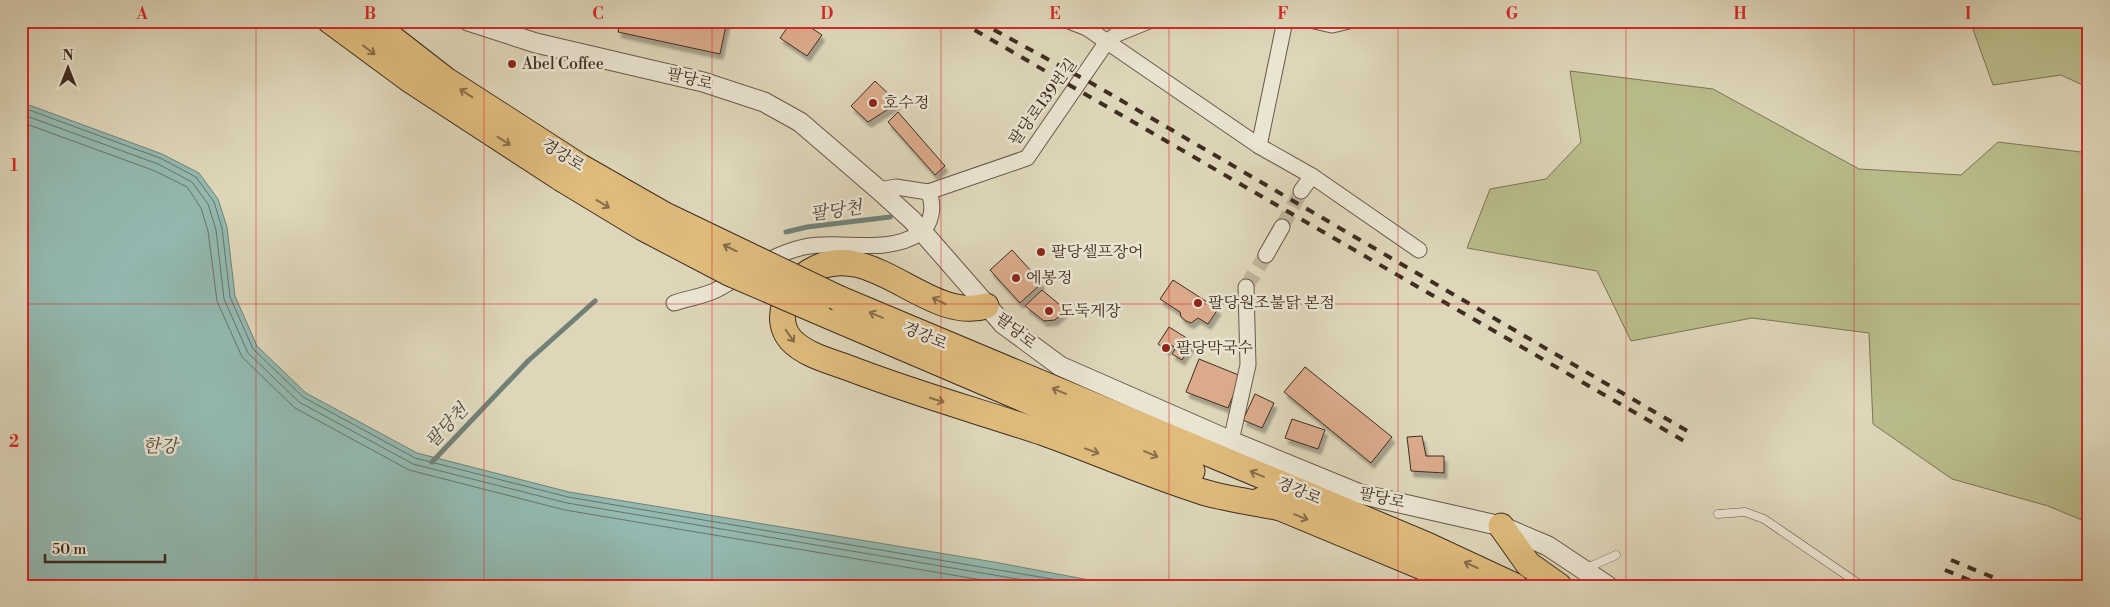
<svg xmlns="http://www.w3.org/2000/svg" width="2110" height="607" viewBox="0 0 2110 607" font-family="'Libre Bodoni','Noto Serif KR',serif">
<defs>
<filter id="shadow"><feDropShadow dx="3" dy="5.5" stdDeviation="1" flood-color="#0004"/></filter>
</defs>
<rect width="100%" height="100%" fill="#ded6b9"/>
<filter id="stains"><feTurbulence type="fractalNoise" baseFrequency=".004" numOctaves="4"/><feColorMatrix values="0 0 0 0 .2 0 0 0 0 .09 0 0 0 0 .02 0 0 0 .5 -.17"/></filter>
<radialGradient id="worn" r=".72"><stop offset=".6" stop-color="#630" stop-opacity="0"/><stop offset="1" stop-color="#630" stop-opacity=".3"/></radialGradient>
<!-- green -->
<g fill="#b9bc8a" stroke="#7c7456">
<polygon points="1970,21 2089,21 2089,88 2061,75 1993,85"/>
<polygon points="1570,71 1713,89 1859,169 1961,175 1998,142 2089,153 2089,523 2048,506 1952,479 1873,424 1869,333 1752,318 1631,341 1597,271 1467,248 1490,189 1546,179 1581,142"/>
</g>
<!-- water -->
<polygon fill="#93b9b0" stroke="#718177" points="21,102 162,154 199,173 218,199 227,227 235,296 257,346 306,393 417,453 569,492 994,562 1121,586 21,586"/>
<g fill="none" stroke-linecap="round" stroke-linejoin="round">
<!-- shore -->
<g stroke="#697368" stroke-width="1">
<polyline points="21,107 160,158 196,177 214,202 222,228 230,297 253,349 303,397 415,458 568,497 1093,586"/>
<polyline points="21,114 158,164 192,182 208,204 216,230 224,299 248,353 299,402 413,464 567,503 1059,586"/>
<polyline points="21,122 155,171 187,187 201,208 208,231 217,301 242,357 295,408 409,470 565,510 1018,586"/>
</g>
<!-- stream -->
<g stroke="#718177" stroke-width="5">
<polyline points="786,232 807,227 890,217"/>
<polyline points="432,462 528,361 595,301"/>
</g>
</g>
<!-- building -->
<g fill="#daaa8a" stroke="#3f2d21" filter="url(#shadow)">
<polygon points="621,21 727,21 720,54 618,32"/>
<polygon points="792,21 801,21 822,35 807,56 780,38"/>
<polygon points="875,81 898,103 868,122 851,106"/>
<polygon points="898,112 945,166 935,175 888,122"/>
<polygon points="1012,250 1042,283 1020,303 990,270"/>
<polygon points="1173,280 1218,309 1208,324 1198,318 1191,323 1186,321 1181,317 1180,312 1160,299"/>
<polygon points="1042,290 1066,310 1055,320 1044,321 1025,306"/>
<polygon points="1169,327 1193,342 1182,360 1172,354 1176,348 1171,345 1167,350 1158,344"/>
<polygon points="1199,359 1241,376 1228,408 1186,392"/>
<polygon points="1305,367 1392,437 1371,463 1284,392"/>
<polygon points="1255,394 1274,403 1262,428 1243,420"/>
<polygon points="1292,419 1325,430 1318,449 1285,438"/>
<polygon points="1422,436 1426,456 1444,456 1444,473 1411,471 1407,437"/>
</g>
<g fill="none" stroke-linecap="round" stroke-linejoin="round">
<!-- minor-tunnel -->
<g stroke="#beb49b" stroke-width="15" stroke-dasharray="15 8" stroke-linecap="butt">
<polyline points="1282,227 1301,191"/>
<polyline points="1246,287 1266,255"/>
</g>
<defs>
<g id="service">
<polyline points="1718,514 1745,512 1764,519 1862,586"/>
<polyline points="1585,569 1616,555"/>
</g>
<g id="minor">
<polyline points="1069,21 1087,28 1259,146 1312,176 1419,250"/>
<polyline points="1314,21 1332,25 1349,21"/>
<polyline points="1259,146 1285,21"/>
<polyline points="1301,191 1312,176"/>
<polyline points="928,192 1027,158 1106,43 1117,34 1149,21"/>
<polyline points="1266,255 1282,227"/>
<path d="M674,303C688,298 706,296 718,289C746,274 772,254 804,247C841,239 885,256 920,233C932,225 935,204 928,192L896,187L879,190"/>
<polyline points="1231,441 1248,365 1246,287"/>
</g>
<polyline id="tertiary" points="468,21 536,43 703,82 764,102 800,122 879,190 912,220 1003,324 1060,366 1231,441 1360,494 1501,526 1548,546 1608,586"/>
<g id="trunk">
<polyline points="330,21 410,80 562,179"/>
<polyline points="370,21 446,80 581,167"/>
<polyline points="838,298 1427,545 1515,586"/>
<path d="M986,306C927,324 870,234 809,272C788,285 772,319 791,340C806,356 834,362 854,370C917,394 981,412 1044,433C1097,452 1149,475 1203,492C1226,499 1252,502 1276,507"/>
<polyline points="817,311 1192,471"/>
<polyline points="1261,500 1468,586"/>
<polyline points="1501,526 1528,564 1559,586"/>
</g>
</defs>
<!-- service casing -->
<use href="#service" stroke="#675747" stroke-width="9"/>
<!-- minor casing -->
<use href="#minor" stroke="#675747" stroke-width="17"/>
<!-- tertiary casing -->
<use href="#tertiary" stroke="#675747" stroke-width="21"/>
<!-- trunk casing -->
<use href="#trunk" stroke="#3f2d21" stroke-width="27"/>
<!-- service -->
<use href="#service" stroke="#eae4d2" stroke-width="8"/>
<!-- minor -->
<use href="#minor" stroke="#eae4d2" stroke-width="15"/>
<!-- tertiary -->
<use href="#tertiary" stroke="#eae4d2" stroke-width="19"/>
<!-- trunk -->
<use href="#trunk" stroke="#dfbb7c" stroke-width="25"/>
<!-- rail -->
<g stroke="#3f2d21" stroke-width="4" stroke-dasharray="9 9" stroke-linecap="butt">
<polyline points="959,21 1684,441"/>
<polyline points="978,21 1093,84 1689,432"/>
<polyline points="1951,560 2014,586"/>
<polyline points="1945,570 1984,586"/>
</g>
<defs>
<g id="trunk-bridge">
<polyline points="581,167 665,215 838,298"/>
<polyline points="562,179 643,228 729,273 817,311"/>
</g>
</defs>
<!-- trunk-bridge casing -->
<use href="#trunk-bridge" stroke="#3f2d21" stroke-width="27" stroke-linecap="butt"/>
<!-- trunk-bridge -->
<use href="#trunk-bridge" stroke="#dfbb7c" stroke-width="25"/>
</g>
<!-- one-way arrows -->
<defs><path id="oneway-shaft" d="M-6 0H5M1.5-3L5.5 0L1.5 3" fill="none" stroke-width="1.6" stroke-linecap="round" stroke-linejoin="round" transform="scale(1.25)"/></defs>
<g stroke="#876d4a">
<use href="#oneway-shaft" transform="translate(369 50) rotate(37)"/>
<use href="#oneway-shaft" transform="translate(466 93) rotate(-147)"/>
<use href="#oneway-shaft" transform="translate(504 141) rotate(33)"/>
<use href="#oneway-shaft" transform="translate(603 204) rotate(31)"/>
<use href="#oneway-shaft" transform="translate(730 248) rotate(-154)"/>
<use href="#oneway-shaft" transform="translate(939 301) rotate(-155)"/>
<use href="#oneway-shaft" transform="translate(876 315) rotate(-157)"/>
<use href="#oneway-shaft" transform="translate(790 336) rotate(55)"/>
<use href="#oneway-shaft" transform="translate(1059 391) rotate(-157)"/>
<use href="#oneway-shaft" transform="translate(937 400) rotate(18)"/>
<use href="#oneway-shaft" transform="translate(1092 451) rotate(20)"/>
<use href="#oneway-shaft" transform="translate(1151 454) rotate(23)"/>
<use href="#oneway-shaft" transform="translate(1257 474) rotate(-157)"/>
<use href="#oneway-shaft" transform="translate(1301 517) rotate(22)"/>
<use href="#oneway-shaft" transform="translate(1471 565) rotate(-155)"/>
</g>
<!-- grid -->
<path fill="none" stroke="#d62828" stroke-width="1" stroke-opacity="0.55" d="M256,21V586M484,21V586M712,21V586M941,21V586M1169,21V586M1398,21V586M1626,21V586M1854,21V586M21,304H2089"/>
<!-- markers -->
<g fill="#8f2418" stroke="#eae4d2" stroke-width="2">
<circle cx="512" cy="64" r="5"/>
<circle cx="873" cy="103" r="5"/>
<circle cx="1041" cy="252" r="5"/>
<circle cx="1016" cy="278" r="5"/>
<circle cx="1198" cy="303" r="5"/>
<circle cx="1049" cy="311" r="5"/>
<circle cx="1166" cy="348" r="5"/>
</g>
<g text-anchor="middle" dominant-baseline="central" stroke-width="5" stroke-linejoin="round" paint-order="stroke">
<!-- poi labels -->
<g font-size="16" fill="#3f2d21" stroke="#eae4d2" text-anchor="start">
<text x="522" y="64">Abel Coffee</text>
<text x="883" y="103">호수정</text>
<text x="1051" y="252">팔당셀프장어</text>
<text x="1026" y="278">에봉정</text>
<text x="1208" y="303">팔당원조불닭 본점</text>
<text x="1059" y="311">도둑게장</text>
<text x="1176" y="348">팔당막국수</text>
</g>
<!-- street labels -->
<g font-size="16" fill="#3f2d21" stroke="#eae4d2">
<text transform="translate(690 79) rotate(14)">팔당로</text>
<text transform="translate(1043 102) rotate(-54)">팔당로139번길</text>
<text transform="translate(563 155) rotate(32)">경강로</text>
<text transform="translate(1016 331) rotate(39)">팔당로</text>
<text transform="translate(925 336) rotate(23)">경강로</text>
<text transform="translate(1299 491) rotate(23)">경강로</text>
<text transform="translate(1382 498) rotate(13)">팔당로</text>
</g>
<!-- water labels -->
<g font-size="18" font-style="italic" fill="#50493e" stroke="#eae4d2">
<text transform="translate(836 211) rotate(-8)">팔당천</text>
<text transform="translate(447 426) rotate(-47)">팔당천</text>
<text x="160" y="446">한강</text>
</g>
</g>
<!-- margin -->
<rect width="2110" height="607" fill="none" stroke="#ded6b9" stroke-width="55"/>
<!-- north arrow -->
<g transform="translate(68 68)" stroke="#eae4d2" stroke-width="4" paint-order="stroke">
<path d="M0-4L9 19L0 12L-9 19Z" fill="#3f2d21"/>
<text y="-8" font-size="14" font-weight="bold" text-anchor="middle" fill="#3f2d21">N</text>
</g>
<!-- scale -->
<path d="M45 554v8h120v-8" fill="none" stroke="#3f2d21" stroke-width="2.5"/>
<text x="52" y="554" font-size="15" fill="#3f2d21" stroke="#eae4d2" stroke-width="4" paint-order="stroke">50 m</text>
<rect x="28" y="28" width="2054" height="552" fill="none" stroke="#d62828" stroke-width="2"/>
<g font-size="16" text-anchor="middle" font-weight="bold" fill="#d62828">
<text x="142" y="19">A</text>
<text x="370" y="19">B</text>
<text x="598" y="19">C</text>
<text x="827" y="19">D</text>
<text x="1055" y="19">E</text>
<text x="1283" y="19">F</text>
<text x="1512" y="19">G</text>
<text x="1740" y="19">H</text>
<text x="1968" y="19">I</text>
<text x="14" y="171">1</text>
<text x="14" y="447">2</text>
</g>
<rect width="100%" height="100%" filter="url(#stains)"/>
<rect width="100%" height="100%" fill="url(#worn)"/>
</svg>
